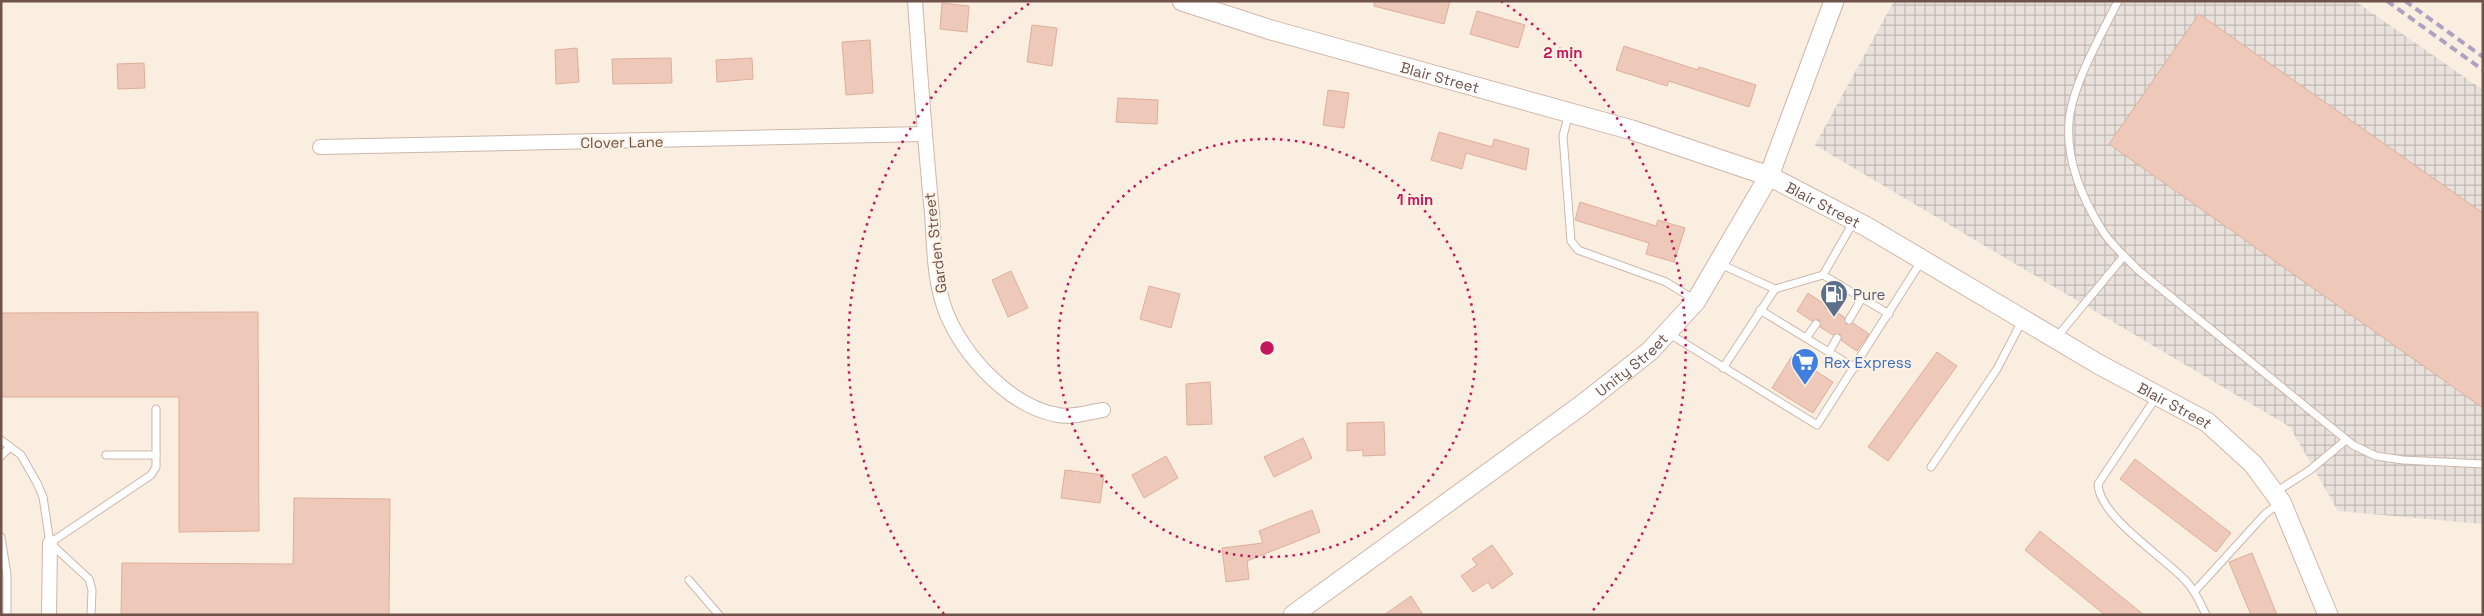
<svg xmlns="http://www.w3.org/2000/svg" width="2484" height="616" viewBox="0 0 2484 616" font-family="'Space Grotesk',sans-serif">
<defs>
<pattern id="industrial-grid" width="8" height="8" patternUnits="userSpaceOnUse" patternTransform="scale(1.25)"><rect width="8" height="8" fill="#e9e1dc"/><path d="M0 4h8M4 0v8" fill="none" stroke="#c1b9b4"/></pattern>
</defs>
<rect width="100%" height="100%" fill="#faeee0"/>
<!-- industrial -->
<polygon fill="url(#industrial-grid)" points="1894,1 2355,1 2483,90 2483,524 2338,511 2290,427 1815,145"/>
<!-- building -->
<g fill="#eec9ba" stroke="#dfae9b">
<polygon points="1374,1 1450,1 1444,24 1374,6"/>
<polygon points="942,3 969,6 967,32 940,29"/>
<polygon points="1477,11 1525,25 1518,48 1470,34"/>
<polygon points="2199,14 2483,213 2483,408 2109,144"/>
<polygon points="1032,25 1057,28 1052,66 1027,62"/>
<polygon points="870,40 873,93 846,95 842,42"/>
<polygon points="1624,46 1698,70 1699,67 1756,85 1749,107 1669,81 1667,86 1616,70"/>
<polygon points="577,48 579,82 556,84 555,50"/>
<polygon points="671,58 672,83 613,84 612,59"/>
<polygon points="752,58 753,79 717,82 716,60"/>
<polygon points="144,63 145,88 118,89 117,64"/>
<polygon points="1328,90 1349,93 1344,128 1323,125"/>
<polygon points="1118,98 1158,100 1157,124 1116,122"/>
<polygon points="1439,132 1492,147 1494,139 1529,149 1526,170 1466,153 1462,169 1431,160"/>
<polygon points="1580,202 1656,226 1658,220 1685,228 1674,262 1646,254 1649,243 1575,220"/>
<polygon points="1011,271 1028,308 1008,317 992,280"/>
<polygon points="1149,286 1180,294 1171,328 1140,319"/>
<polygon points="1808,293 1824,304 1826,309 1832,309 1844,317 1846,324 1853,323 1869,334 1857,351 1842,341 1840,334 1833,335 1820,327 1819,319 1812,321 1797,311"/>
<polygon points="258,312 259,531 179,532 179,397 1,397 1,313"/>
<polygon points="1937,352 1957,366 1888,461 1868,447"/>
<polygon points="1792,356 1833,382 1813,413 1772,388"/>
<polygon points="1210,382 1212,424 1187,425 1186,384"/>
<polygon points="1384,422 1385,455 1363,456 1363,450 1347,451 1347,423"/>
<polygon points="1303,438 1312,458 1274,477 1264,457"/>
<polygon points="1166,456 1178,478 1144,498 1132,475"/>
<polygon points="2135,459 2231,533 2216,552 2120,479"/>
<polygon points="1065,470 1104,475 1100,503 1061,498"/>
<polygon points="294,498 390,499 389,615 121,615 122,563 293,564"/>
<polygon points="1312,510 1320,532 1247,561 1249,579 1226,582 1222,548 1263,543 1259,531"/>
<polygon points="2040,531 2144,615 2105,615 2025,550"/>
<polygon points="1492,545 1513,574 1492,589 1488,582 1473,592 1461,576 1477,565 1472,559"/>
<polygon points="2252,553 2277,615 2251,615 2229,562"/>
<polygon points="1411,596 1423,615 1384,615"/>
</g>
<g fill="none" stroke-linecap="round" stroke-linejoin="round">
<defs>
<g id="lane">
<path d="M2118,1C2101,35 2072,85 2069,122C2066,160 2082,198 2102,230C2111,245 2126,257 2138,270L2353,445L2376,456L2403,460L2483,464"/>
<polyline points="1569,113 1563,136 1571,241 1578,250 1666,282 1695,300"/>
<polyline points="1718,263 1775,289 1823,275 1854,221"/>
<polyline points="1823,275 1889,314"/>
<polyline points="1829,305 1840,285"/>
<polyline points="1760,310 1855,368"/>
<polyline points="1849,320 1862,298"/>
<polyline points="1668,333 1817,425 1922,260"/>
<polyline points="1806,338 1816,324"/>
<polyline points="2056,338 2124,256"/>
<polyline points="1829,352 1837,338"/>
<polyline points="1723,368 1775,289"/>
<path d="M2157,396L2098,484C2099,516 2162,556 2184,579C2194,589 2200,602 2206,615"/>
<polyline points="1,440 21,455 37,483 43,497 50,543 89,579 92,590 91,615"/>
<polyline points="106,455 156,455"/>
<polyline points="1,456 10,447"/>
<polyline points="1931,467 1997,369 2023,319"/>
<polyline points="2274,493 2310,470 2346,440"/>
<polyline points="1,537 7,575 7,615"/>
<polyline points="50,543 151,475 156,467 156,409"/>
<polyline points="689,580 719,615"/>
<polyline points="2194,592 2265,514 2281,502"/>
</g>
<g id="street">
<path d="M915,1C920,72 925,143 932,213C934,241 934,273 942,300C955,348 1007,406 1058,415C1071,418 1089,412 1103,410"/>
<polyline points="320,147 924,134"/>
<polyline points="49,615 50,543"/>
</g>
<g id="secondary">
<path id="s1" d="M1182,1L1271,30L1632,130L1769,176L1867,227L2100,365L2207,422L2253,464L2281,502L2328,615"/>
<path id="s2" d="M1293,615L1583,404L1650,351L1696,301L1769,176L1834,1"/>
</g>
</defs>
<!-- lane casing -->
<use href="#lane" stroke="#ccb7ab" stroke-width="9"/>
<!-- street casing -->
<use href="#street" stroke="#ccb7ab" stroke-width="16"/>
<!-- secondary casing -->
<use href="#secondary" stroke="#cfb6a9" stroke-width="21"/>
<!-- lane -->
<use href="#lane" stroke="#fff" stroke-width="7"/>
<!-- street -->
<use href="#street" stroke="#fff" stroke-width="14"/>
<!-- secondary -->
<use href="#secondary" stroke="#fff" stroke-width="19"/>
<!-- rail -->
<g stroke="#afa1c2" stroke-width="4" stroke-dasharray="8 5" stroke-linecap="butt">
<polyline points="2387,1 2483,70"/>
<polyline points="2405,1 2483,57"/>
</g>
</g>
<!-- distance rings -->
<g fill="none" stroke="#c2185b" stroke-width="2.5" stroke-dasharray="2.5 5">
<circle cx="1267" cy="348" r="209"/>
<path d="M944 614A418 418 0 0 1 1033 1M1501 1A418 418 0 0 1 1590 614"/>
</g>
<!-- icons -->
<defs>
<symbol id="fuel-pin" viewBox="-11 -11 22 30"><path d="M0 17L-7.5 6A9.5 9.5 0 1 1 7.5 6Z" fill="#5c6f8a" stroke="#fef2e6"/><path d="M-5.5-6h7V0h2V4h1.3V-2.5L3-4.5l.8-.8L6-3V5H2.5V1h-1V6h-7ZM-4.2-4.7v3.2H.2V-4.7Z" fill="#fff"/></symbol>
<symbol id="supermarket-pin" viewBox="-11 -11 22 30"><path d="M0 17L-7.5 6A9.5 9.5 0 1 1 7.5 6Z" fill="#3f7fe0" stroke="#fef2e6"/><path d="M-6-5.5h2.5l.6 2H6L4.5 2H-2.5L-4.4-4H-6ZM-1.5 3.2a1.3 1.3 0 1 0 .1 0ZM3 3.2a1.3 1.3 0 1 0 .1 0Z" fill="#fff"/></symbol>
</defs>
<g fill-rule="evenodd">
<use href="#fuel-pin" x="1818" y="278" width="32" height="43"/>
<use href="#supermarket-pin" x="1789" y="346" width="32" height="43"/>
</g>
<g text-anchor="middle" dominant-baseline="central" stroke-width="4" stroke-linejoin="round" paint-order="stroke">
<!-- street labels -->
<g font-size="15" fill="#6f534a" stroke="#fef2e6">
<text stroke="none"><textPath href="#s1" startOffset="269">Blair Street</textPath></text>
<text transform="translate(622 142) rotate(-1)">Clover Lane</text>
<text stroke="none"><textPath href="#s1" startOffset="674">Blair Street</textPath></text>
<text transform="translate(935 243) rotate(-97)">Garden Street</text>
<text stroke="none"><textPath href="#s2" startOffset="421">Unity Street</textPath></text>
<text stroke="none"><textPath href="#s1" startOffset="1079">Blair Street</textPath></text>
</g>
<!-- service labels -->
<g font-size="15" fill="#4e5e75" stroke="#fef2e6" text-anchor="start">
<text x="1853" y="294">Pure</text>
</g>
<!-- shop labels -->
<g font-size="15" fill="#366cbe" stroke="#fef2e6" text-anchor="start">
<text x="1824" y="362">Rex Express</text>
</g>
</g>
<circle cx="1267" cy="348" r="8" fill="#c2185b" stroke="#fef2e6" stroke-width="2.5"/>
<g font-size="15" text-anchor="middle" font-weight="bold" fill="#c2185b" stroke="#fef2e6" stroke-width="4" stroke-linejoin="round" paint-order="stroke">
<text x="1563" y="58">2 min</text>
<text x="1415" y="205">1 min</text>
</g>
<!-- border -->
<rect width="2484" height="616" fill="none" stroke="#6f534a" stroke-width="5"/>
</svg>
